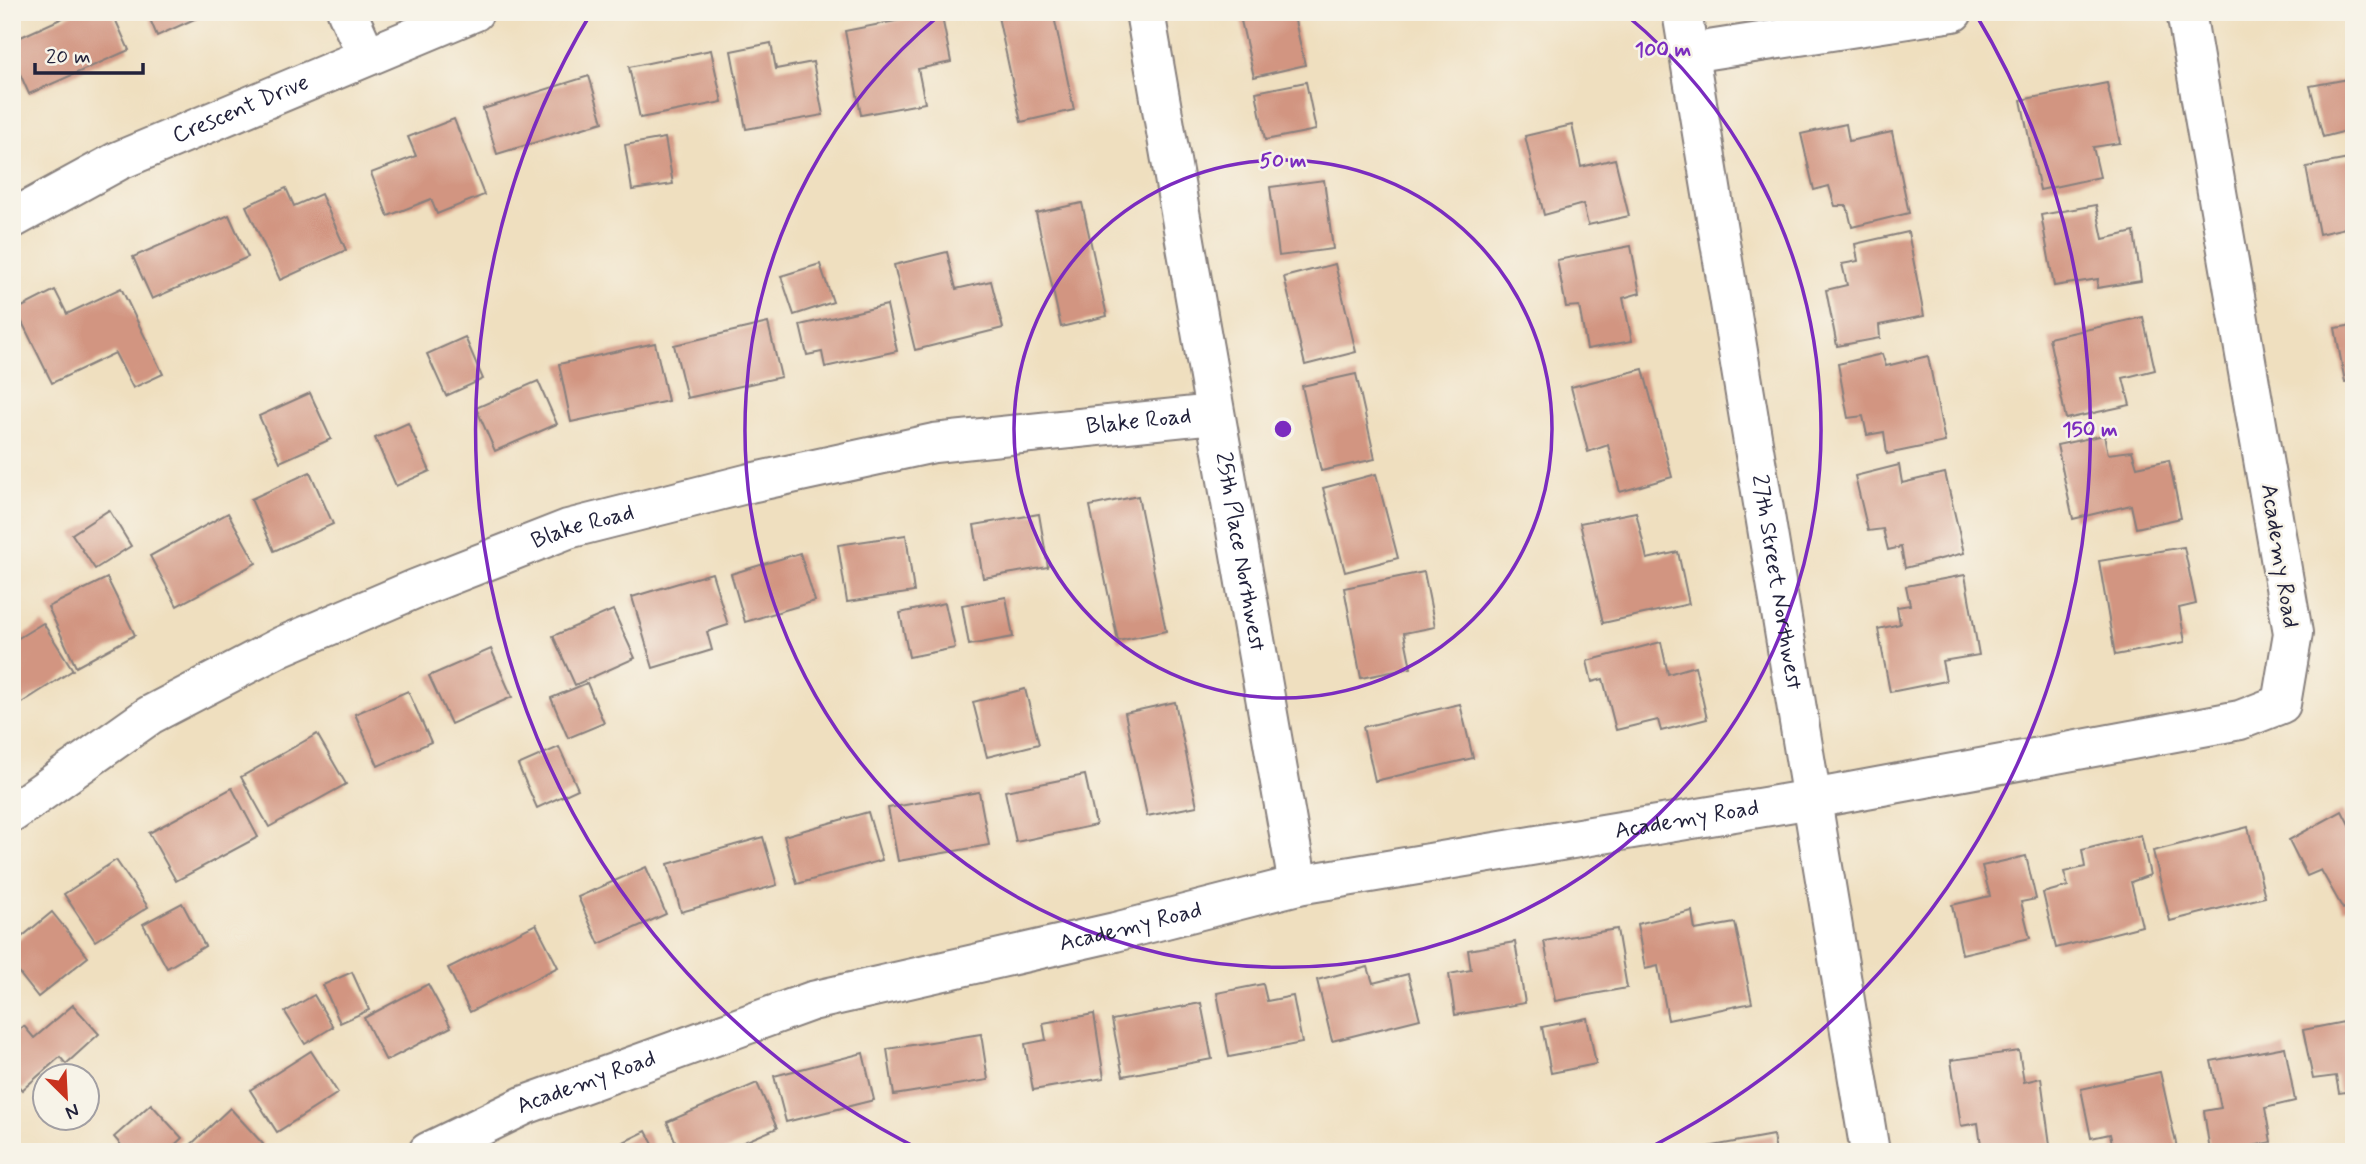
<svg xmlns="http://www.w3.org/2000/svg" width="2366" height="1164" viewBox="0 0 2366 1164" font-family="Mynerve,sans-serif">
<rect width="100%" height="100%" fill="#f7f3e8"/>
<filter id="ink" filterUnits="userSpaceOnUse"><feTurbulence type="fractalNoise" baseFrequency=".0143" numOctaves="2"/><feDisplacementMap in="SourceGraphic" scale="14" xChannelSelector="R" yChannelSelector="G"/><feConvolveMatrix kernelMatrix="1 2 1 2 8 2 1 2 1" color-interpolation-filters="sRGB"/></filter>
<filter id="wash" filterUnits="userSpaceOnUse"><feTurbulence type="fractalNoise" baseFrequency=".00686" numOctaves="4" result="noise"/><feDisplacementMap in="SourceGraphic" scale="28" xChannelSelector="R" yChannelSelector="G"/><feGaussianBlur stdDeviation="1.57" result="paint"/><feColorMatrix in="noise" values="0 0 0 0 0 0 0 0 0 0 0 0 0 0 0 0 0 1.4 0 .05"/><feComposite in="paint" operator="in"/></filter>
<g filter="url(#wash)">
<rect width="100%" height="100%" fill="#efdfbf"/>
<g id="blocks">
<!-- building -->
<g fill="#d29581">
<polygon points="76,12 112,12 129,50 29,94 12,56 12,41"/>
<polygon points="147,12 210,12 157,36"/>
<polygon points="941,12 951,62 918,69 925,103 861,115 845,31"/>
<polygon points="997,12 1053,12 1074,110 1021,122"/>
<polygon points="1239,12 1293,12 1305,65 1254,77"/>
<polygon points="2354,37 2354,59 2353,59 2348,39"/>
<polygon points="771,43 776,69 813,62 823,115 746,129 731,51"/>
<polygon points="711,50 722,102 640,118 629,67"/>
<polygon points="589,76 603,122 497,154 483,109"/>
<polygon points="2354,78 2354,129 2323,137 2310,86"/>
<polygon points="1306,82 1316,130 1265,140 1256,92"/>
<polygon points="2107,83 2120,143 2093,147 2100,177 2040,190 2021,100"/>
<polygon points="454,119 484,195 437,214 431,199 388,216 371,173 416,156 408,137"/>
<polygon points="1846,124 1849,141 1892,132 1909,213 1852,227 1847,206 1835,206 1829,186 1814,190 1801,134"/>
<polygon points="1572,125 1581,167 1615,159 1629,216 1588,225 1583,204 1544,215 1525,136"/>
<polygon points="665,138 673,184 632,190 625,145"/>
<polygon points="2354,158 2354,226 2319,234 2306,167"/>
<polygon points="1324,180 1333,249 1279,256 1270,187"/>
<polygon points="286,188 294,206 321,194 346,250 280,280 246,206"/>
<polygon points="1082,203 1107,316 1061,327 1036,213"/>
<polygon points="2096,205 2103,239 2134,232 2141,281 2097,288 2098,279 2054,286 2041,215"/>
<polygon points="229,215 248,257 152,299 133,257"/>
<polygon points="1908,232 1924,316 1879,325 1880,338 1837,346 1826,290 1847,285 1842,264 1858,261 1855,244"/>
<polygon points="1631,246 1640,293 1623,298 1632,341 1587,349 1579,306 1566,307 1557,260"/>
<polygon points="947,252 956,289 991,281 1003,328 915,350 894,265"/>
<polygon points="820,264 833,302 794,315 781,276"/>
<polygon points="1335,264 1356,352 1305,365 1284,277"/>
<polygon points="121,288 163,374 133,388 115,353 52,383 16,310 55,290 67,314"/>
<polygon points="887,305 897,351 825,367 822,352 807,355 800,325"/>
<polygon points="2143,317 2155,370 2123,378 2130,405 2066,419 2049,338"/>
<polygon points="768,323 781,377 687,398 674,345"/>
<polygon points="2354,325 2354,380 2345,382 2335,328"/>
<polygon points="465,337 483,379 446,396 427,354"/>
<polygon points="655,343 668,401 571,422 559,364"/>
<polygon points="1882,354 1886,366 1928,356 1945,442 1887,454 1884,432 1867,435 1863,416 1848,418 1838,364"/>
<polygon points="1643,369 1672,477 1620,492 1608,445 1588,452 1571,387"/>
<polygon points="1356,374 1375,459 1321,471 1302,386"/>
<polygon points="538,381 557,424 495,451 476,408"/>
<polygon points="310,393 331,439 280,462 259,416"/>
<polygon points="408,423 430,471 396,486 375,438"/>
<polygon points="2104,435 2108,454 2132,451 2137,467 2169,460 2181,518 2136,528 2131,505 2073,519 2057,445"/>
<polygon points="1899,465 1902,483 1945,473 1964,553 1905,568 1901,547 1888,550 1883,529 1868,531 1855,476"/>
<polygon points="310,472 333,524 274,551 251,499"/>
<polygon points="1376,474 1398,558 1345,572 1323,488"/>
<polygon points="1138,496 1166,631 1118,641 1090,506"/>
<polygon points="109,510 131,546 95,569 72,534"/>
<polygon points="1636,512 1647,559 1678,552 1689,604 1603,623 1580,523"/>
<polygon points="228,513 256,563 177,606 150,556"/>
<polygon points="1039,514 1048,567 983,578 974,525"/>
<polygon points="906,535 914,592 847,602 838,545"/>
<polygon points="2184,547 2196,604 2179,608 2185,642 2115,655 2099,561"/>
<polygon points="800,553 815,601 745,622 731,574"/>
<polygon points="1424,572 1435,627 1404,633 1411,668 1361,678 1344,588"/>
<polygon points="712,573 728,625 707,632 712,650 653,668 632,597"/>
<polygon points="1965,575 1979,655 1942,661 1946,681 1890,692 1878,629 1900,624 1897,607 1910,605 1906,586"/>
<polygon points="107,578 135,635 76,667 48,607"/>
<polygon points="1006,597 1013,637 969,645 962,605"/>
<polygon points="945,603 955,648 909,657 900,613"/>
<polygon points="613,610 635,658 575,685 553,636"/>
<polygon points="43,623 73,670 12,709 12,642"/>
<polygon points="1661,642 1668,674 1695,666 1707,719 1661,731 1658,720 1616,730 1603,679 1592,682 1587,661"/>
<polygon points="491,649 512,697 451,724 429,676"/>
<polygon points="587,683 604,723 568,738 551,698"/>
<polygon points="1025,689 1039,744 987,757 973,702"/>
<polygon points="408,691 431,742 378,766 355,714"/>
<polygon points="1175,702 1197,806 1147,816 1125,713"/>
<polygon points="1460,704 1473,758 1375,781 1363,727"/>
<polygon points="317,734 346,784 269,827 241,777"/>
<polygon points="559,747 578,789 537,808 518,765"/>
<polygon points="1085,775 1096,825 1016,842 1005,791"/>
<polygon points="232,788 258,837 176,881 149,833"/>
<polygon points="979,792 989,845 898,861 888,808"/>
<polygon points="2342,811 2354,834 2354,903 2343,909 2321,870 2307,876 2289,840"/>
<polygon points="868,812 882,860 797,884 784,836"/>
<polygon points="2248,827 2265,897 2170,921 2153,851"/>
<polygon points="2141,835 2150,875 2131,882 2142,926 2056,948 2043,893 2068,886 2064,872 2085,867 2082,850"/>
<polygon points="763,837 777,885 681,912 668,864"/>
<polygon points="2026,856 2036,899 2021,902 2030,938 1962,954 1952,905 1990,896 1982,866"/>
<polygon points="116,860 148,907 95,941 64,894"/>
<polygon points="646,867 666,914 599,944 578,897"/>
<polygon points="182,903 205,946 167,968 143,924"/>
<polygon points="1692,911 1695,930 1735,923 1752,1003 1668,1020 1658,966 1645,969 1637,924"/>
<polygon points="52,912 88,957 38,997 12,964 12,945"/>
<polygon points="536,924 558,967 470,1012 448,968"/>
<polygon points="1617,929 1627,988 1555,1001 1544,941"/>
<polygon points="1515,942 1525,1003 1455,1015 1449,974 1471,970 1468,950"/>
<polygon points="1368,967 1373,983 1408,974 1420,1019 1332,1041 1317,980"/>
<polygon points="352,972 369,1010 340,1023 323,985"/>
<polygon points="428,984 451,1027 386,1061 364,1018"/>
<polygon points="1263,984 1267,1001 1293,996 1302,1043 1229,1057 1217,993"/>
<polygon points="314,995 333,1027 305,1044 285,1012"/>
<polygon points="1201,1003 1212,1059 1123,1076 1112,1020"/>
<polygon points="73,1005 99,1034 66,1064 60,1057 22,1090 12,1079 12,1036 24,1026 34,1038"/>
<polygon points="1094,1014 1104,1078 1033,1090 1025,1044 1046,1040 1043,1023"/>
<polygon points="1587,1018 1596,1064 1551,1073 1542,1027"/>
<polygon points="2354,1020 2354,1091 2339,1093 2336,1076 2313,1079 2303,1030"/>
<polygon points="981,1034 988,1080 894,1095 887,1049"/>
<polygon points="2285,1047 2295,1101 2265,1108 2271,1142 2225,1152 2210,1152 2204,1111 2221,1108 2211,1061"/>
<polygon points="311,1051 338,1093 277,1132 250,1090"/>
<polygon points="2019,1051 2024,1082 2041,1078 2051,1152 1982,1152 1978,1123 1961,1126 1951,1060"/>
<polygon points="863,1053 874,1100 786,1122 774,1076"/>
<polygon points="2160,1072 2178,1152 2129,1152 2129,1149 2114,1152 2110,1134 2091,1138 2081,1089"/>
<polygon points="757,1083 777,1128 721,1152 680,1152 667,1122"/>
<polygon points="151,1104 182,1138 167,1152 127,1152 114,1137"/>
<polygon points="230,1108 263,1144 254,1152 183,1152"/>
<polygon points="646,1131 657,1152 603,1152"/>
<polygon points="1773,1135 1776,1152 1692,1152 1691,1150"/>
</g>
</g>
</g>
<g filter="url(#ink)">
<use href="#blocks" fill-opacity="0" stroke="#88807d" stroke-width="2"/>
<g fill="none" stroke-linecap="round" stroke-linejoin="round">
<defs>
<g id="minor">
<polyline points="347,12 367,56"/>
<path id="s1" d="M1145,12L1298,885"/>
<path id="s2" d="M1682,12L1870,1152"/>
<polyline points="1689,53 1953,12"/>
<path id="s3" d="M12,219L118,161L474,12"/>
<path id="s4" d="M12,813L150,715L282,646L415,589L568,529L750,483L934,443L1214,414"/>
<path id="s5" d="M428,1152L525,1105L812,1001L1115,932L1298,885L1812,799L2240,720L2281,704L2293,633L2186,12"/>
</g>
</defs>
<!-- minor casing -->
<use href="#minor" stroke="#88807d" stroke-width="42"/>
<!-- minor -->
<use href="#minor" stroke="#fff" stroke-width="38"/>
</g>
</g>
<!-- distance rings -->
<g fill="none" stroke="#7b2cbf" stroke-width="3.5">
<circle cx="1283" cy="429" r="269"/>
<path d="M1625 14A538 538 0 1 1 941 14"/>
<path d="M923 1151A807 807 0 0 1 591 13M1975 13A807 807 0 0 1 1643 1151"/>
</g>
<g text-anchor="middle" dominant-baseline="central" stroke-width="5" stroke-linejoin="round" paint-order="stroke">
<!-- street labels -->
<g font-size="23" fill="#22223b" stroke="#f7f3e8">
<text stroke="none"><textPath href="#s3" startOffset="254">Crescent Drive</textPath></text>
<text stroke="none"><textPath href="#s4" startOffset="1209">Blake Road</textPath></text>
<text stroke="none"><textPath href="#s4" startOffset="642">Blake Road</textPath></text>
<text stroke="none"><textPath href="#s1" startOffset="548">25th Place Northwest</textPath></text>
<text transform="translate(2279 556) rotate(81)">Academy Road</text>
<text stroke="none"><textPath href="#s2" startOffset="578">27th Street Northwest</textPath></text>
<text stroke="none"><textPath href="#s5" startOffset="1307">Academy Road</textPath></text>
<text stroke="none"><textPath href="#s5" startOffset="740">Academy Road</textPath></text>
<text stroke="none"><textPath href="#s5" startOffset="173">Academy Road</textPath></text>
</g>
</g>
<circle cx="1283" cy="429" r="10" fill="#7b2cbf" stroke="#f7f3e8" stroke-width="3.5"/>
<g font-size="21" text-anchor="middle" font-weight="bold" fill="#7b2cbf" stroke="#f7f3e8" stroke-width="5" stroke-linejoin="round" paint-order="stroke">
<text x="1663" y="56">100 m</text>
<text x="1283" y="167">50 m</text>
<text x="2090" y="436">150 m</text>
</g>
<!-- margin -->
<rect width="2366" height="1164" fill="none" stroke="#f7f3e8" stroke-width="42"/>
<!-- north arrow -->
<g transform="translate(66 1097) rotate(156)"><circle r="33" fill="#f7f3e8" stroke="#a29fa3" stroke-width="2"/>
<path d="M0-5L12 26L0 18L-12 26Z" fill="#c8321e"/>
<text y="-10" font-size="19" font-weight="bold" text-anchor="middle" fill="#22223b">N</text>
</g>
<!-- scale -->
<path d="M35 63v10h108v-10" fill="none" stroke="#22223b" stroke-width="3.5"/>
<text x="46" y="63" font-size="21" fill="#22223b" stroke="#f7f3e8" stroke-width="5" paint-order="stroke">20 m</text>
</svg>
